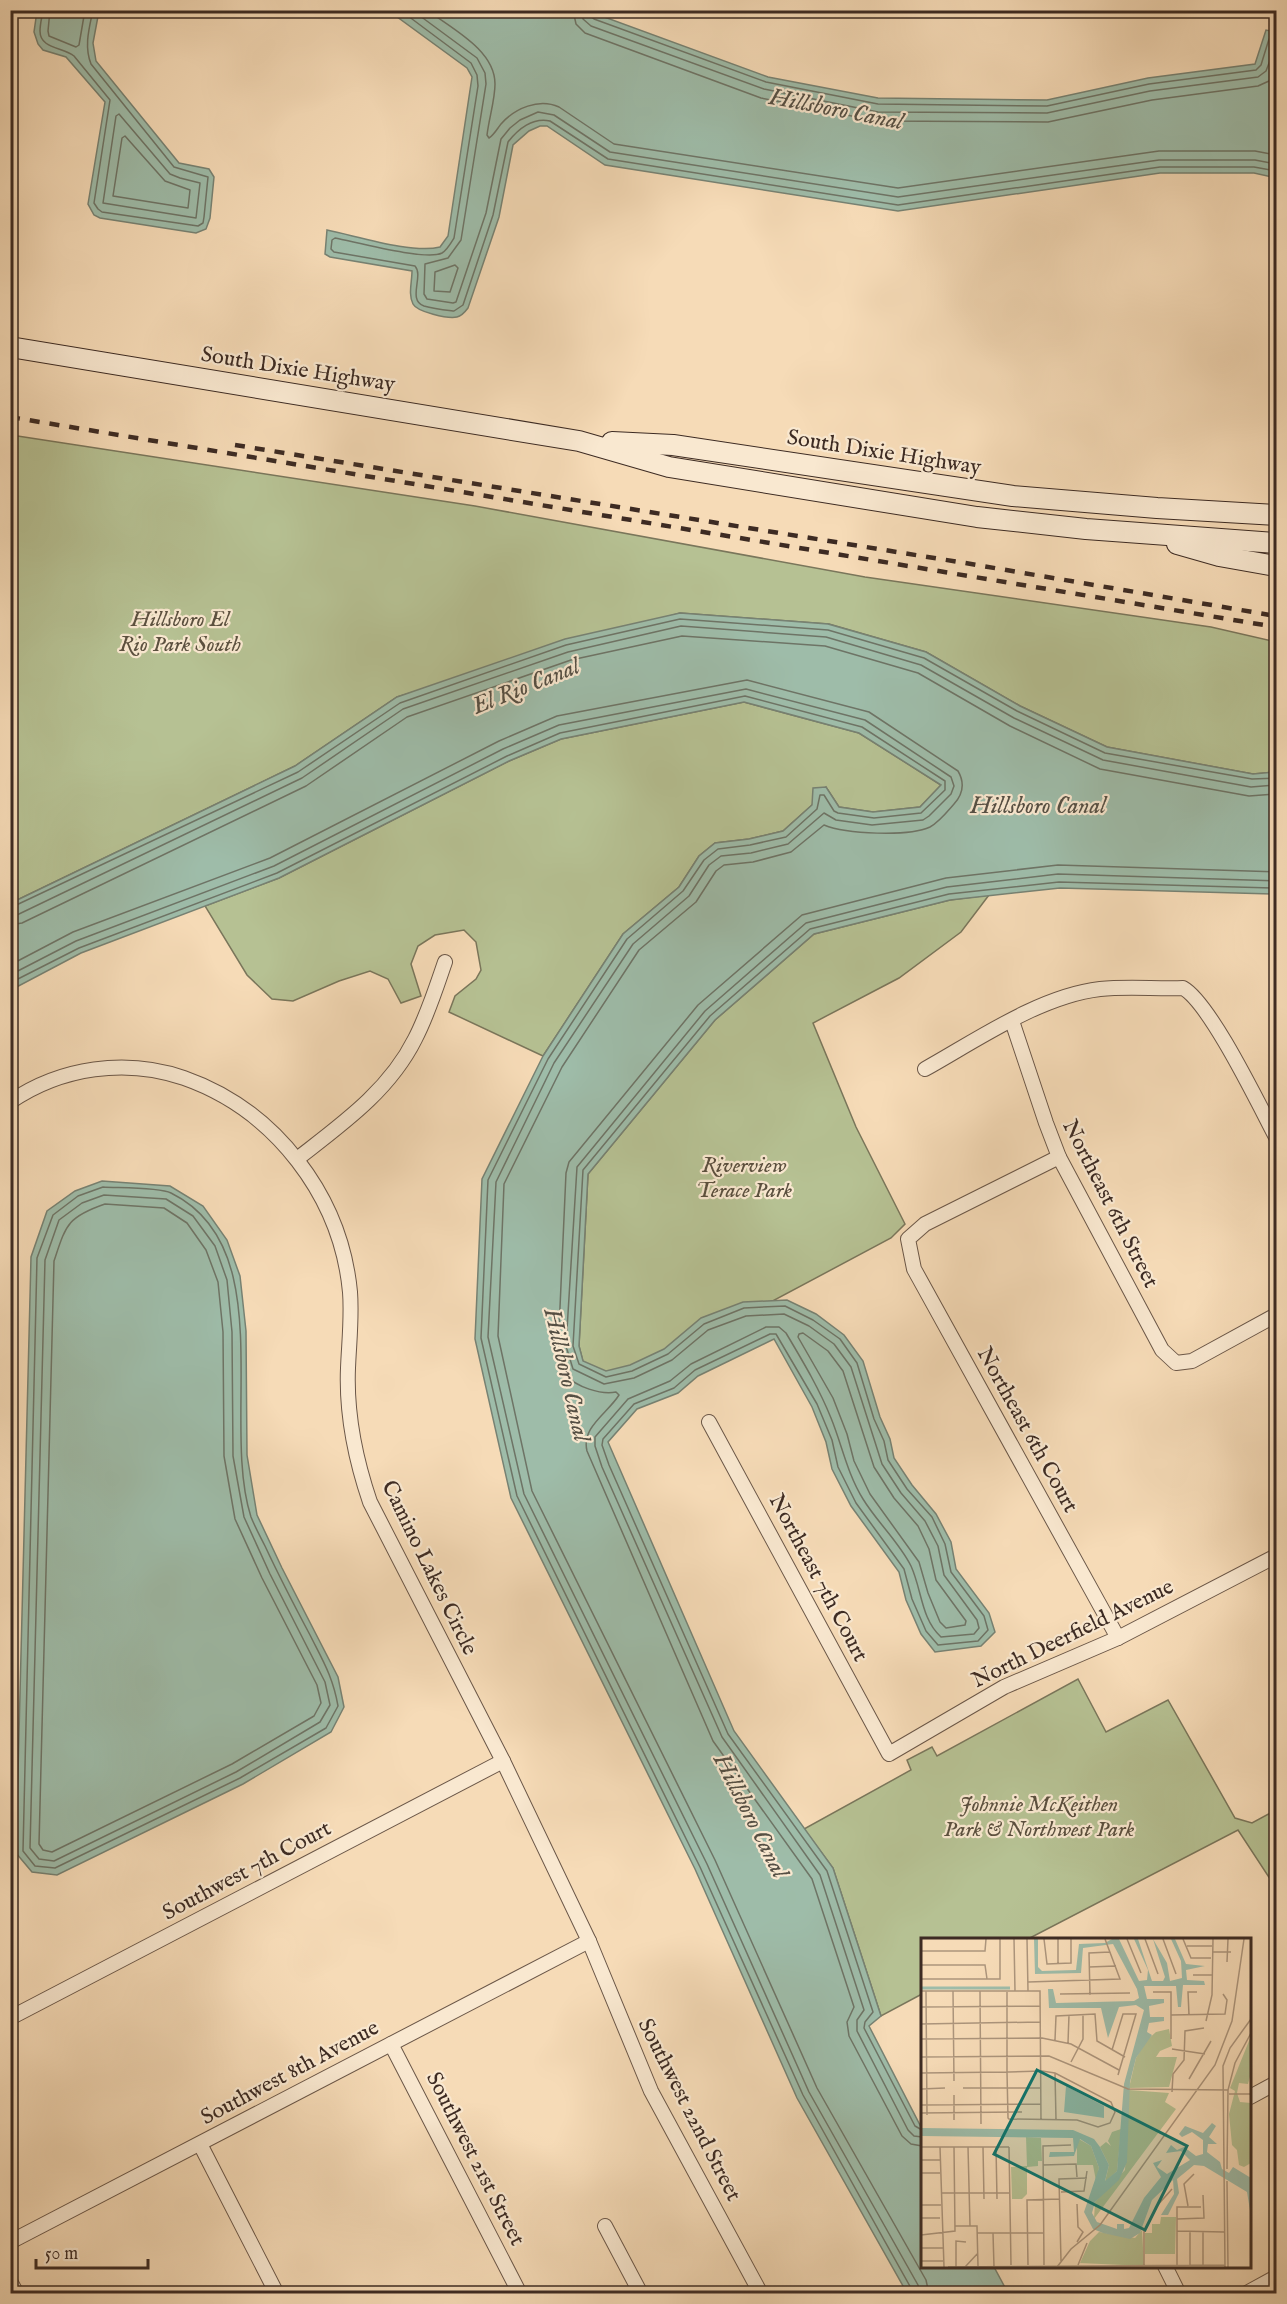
<svg xmlns="http://www.w3.org/2000/svg" width="1287" height="2304" viewBox="0 0 1287 2304" font-family="'IM FELL English',serif">
<rect width="100%" height="100%" fill="#f6dbb7"/>
<filter id="stains"><feTurbulence type="fractalNoise" baseFrequency=".00333" numOctaves="4"/><feColorMatrix values="0 0 0 0 .2 0 0 0 0 .09 0 0 0 0 .02 0 0 0 .5 -.17"/></filter>
<radialGradient id="worn" r=".72"><stop offset=".6" stop-color="#630" stop-opacity="0"/><stop offset="1" stop-color="#630" stop-opacity=".3"/></radialGradient>
<!-- green -->
<g fill="#b6c193" stroke="#7a765b" stroke-width="1.5">
<polygon points="11,435 475,506 865,577 1211,627 1276,642 1276,772 1253,774 1107,747 1020,706 926,652 829,624 680,613 397,697 295,766 11,903"/>
<polygon points="744,702 859,733 941,785 920,807 873,812 839,807 826,787 812,805 783,831 749,839 715,843 699,856 679,887 623,934 543,1056 449,1012 455,996 476,979 481,970 476,942 464,930 435,935 418,946 411,964 421,996 401,1003 388,979 370,971 339,981 293,1001 272,999 247,975 205,906 279,878 509,761 561,739"/>
<polygon points="989,895 961,932 899,978 813,1023 856,1127 905,1224 891,1238 592,1397 579,1346 588,1174 715,1020 814,934 950,900"/>
<polygon points="1078,1679 1106,1732 1168,1700 1235,1818 1252,1823 1276,1810 1276,1888 1238,1830 1028,1939 922,1940 922,1994 881,2016 833,1868 804,1829 911,1770 907,1760 932,1747 937,1756"/>
</g>
<!-- water -->
<g fill="#9ebca9" stroke="#778273" stroke-width="1.5">
<polygon points="37,11 99,11 93,43 96,61 179,163 209,169 214,177 210,218 206,229 196,233 100,218 94,215 88,204 105,102 66,57 43,50 38,44 34,32"/>
<path d="M389,11H588L768,77L878,98L1047,100L1148,78L1255,64L1266,30L1276,32V178L1254,173H1160L898,211L605,165L547,126H540L529,131L513,145L499,217L468,308C465,312 462,316 457,317C448,319 417,312 413,304C408,294 412,282 412,271L330,257L325,254L327,230C357,236 412,254 440,247L448,236L472,77L467,68Z"/>
<polygon points="680,613 828,624 926,652 1020,706 1107,747 1253,774 1276,772 1276,894 1060,888 950,900 814,934 715,1020 588,1174 579,1346 583,1361 606,1371 630,1365 664,1349 701,1318 743,1302 787,1300 816,1314 844,1335 863,1361 880,1417 890,1439 894,1458 912,1485 936,1514 951,1542 956,1569 989,1613 995,1632 981,1646 935,1652 921,1634 906,1600 899,1572 851,1506 832,1469 826,1442 812,1407 774,1339 698,1376 678,1393 637,1409 608,1442 734,1731 833,1868 881,2016 869,2026 922,2129 922,2266 994,2267 1008,2293 907,2293 797,2098 695,1869 511,1498 475,1339 482,1179 543,1056 623,934 679,887 699,856 715,843 749,839 783,831 812,805 813,788 826,787 839,807 873,812 920,807 941,785 859,733 744,702 561,739 509,761 279,878 81,953 11,990 11,903 295,766 397,697 565,639"/>
<polygon points="102,1181 170,1186 203,1206 227,1240 240,1276 246,1331 247,1455 257,1515 282,1568 338,1677 344,1707 331,1732 243,1784 57,1875 32,1872 16,1853 31,1257 47,1211 75,1191"/>
</g>
<g fill="none" stroke-linecap="round" stroke-linejoin="round">
<!-- shore -->
<g stroke="#6e7466" stroke-width="1.5">
<path d="M43,10C42,17 40,24 40,31C40,49 63,47 74,56L110,100L94,203L98,209L102,212L198,226L203,223L204,217L208,177L174,167L91,64C84,46 89,29 93,10"/>
<polyline points="50,10 48,31 49,36 76,47 79,45 85,10"/>
<path d="M400,10L471,63L477,75L478,86L454,238C451,243 447,250 442,253C426,261 356,242 335,238L332,240L331,249L334,252L415,266C424,276 407,300 424,306C434,309 445,310 454,311L463,305L493,215L508,142C518,129 533,117 550,121L608,159L898,205L1160,167H1254L1276,171"/>
<polyline points="412,10 477,58 485,73 486,84 461,240 448,258 425,264 424,294 427,299 453,303 456,302 486,213 501,139 510,128 520,120 538,112 554,115 610,152 898,197 1159,160 1255,160 1276,164"/>
<path d="M427,10C452,29 495,50 495,84C495,100 489,118 487,135L489,138C494,135 497,129 501,124C515,108 539,98 559,107L614,144L898,188L1159,151H1255L1276,155"/>
<polyline points="573,10 576,24 585,33 761,98 877,121 1048,122 1152,100 1258,86 1269,81 1276,70"/>
<polyline points="582,10 583,19 591,26 764,89 878,112 1047,113 1150,91 1258,77 1266,71 1276,45"/>
<polyline points="589,10 590,16 594,19 766,82 878,104 1047,106 1149,84 1256,70 1261,65 1269,39 1276,38"/>
<polygon points="119,114 170,174 180,178 200,183 196,218 103,203 116,116"/>
<polygon points="125,136 165,181 190,190 188,208 113,196 122,138"/>
<polygon points="455,265 458,268 450,292 434,291 435,272"/>
<polyline points="10,908 298,772 400,703 566,645 680,619 828,630 924,658 1017,711 1105,753 1252,779 1276,778"/>
<polyline points="10,916 19,914 302,778 403,709 568,652 681,626 826,637 921,665 1014,718 1103,760 1251,787 1276,785"/>
<polyline points="10,925 22,923 306,786 407,717 571,660 682,636 825,646 918,673 1010,726 1100,769 1249,796 1276,794"/>
<path d="M10,965L73,932L270,858L499,741L557,716L747,680L869,712L958,771C965,783 963,794 954,804C947,812 939,822 930,827C908,837 846,834 824,825L791,852L753,862L724,865L716,871L696,902L639,950L562,1067L504,1184L498,1336L532,1491L715,1860L817,2088L926,2280L929,2294"/>
<polyline points="10,975 76,941 274,866 503,749 559,725 746,689 865,720 951,777 954,786 951,794 929,816 923,820 872,825 836,820 824,813 788,844 751,853 721,856 709,865 689,896 633,944 554,1063 496,1182 488,1337 524,1494 707,1864 809,2092 918,2285 920,2294"/>
<polyline points="10,983 79,948 277,873 507,756 560,733 745,696 862,727 945,781 945,790 921,813 874,818 838,813 834,811 824,795 820,795 817,809 786,837 750,845 718,849 704,860 683,891 627,939 548,1059 488,1180 481,1338 517,1496 700,1867 803,2095 911,2288 912,2294"/>
<path d="M103,1187C118,1188 159,1187 171,1193C281,1247 220,1421 251,1517C255,1527 260,1536 265,1546C279,1576 294,1605 310,1635C323,1661 333,1677 338,1706L326,1728L240,1778L55,1868L35,1866L23,1851L37,1258L53,1215L78,1196Z"/>
<polygon points="104,1195 166,1199 193,1216 215,1246 227,1280 232,1332 233,1456 244,1517 270,1574 325,1682 330,1705 320,1722 236,1772 54,1861 39,1859 30,1848 45,1260 59,1220 82,1203"/>
<path d="M105,1204L164,1208L187,1223L206,1250L218,1282L223,1332L224,1456L235,1519L262,1578L317,1685L321,1703L314,1716L232,1764L52,1852L43,1850L39,1844L54,1261C66,1225 67,1217 105,1204Z"/>
<polygon points="803,1333 828,1351 843,1371 874,1467 894,1498 918,1526 929,1549 936,1580 966,1621 965,1625 946,1628 940,1622 928,1593 919,1562 870,1494 854,1461 847,1434 833,1398 798,1337 799,1334"/>
<polyline points="922,2130 915,2126 864,2028 865,2022 873,2012 827,1871 728,1734 609,1465 602,1445 603,1439 634,1404 674,1388 695,1370 770,1334 776,1334 817,1404 832,1440 838,1467 856,1503 904,1569 912,1599 926,1631 938,1645 978,1641 988,1630 984,1616 951,1572 945,1544 932,1517 907,1489 888,1460 884,1441 874,1419 857,1363 840,1339 813,1320 785,1306 744,1308 704,1324 668,1354 632,1371 606,1377 579,1364 573,1346 583,1170 710,1016 810,929 949,894 1059,882 1276,888"/>
<path d="M922,2137L914,2136L908,2130L857,2031V2020L864,2010L820,1875L722,1737L602,1467L595,1446V1437L628,1399L670,1381L691,1364L766,1327H779L786,1333C802,1360 819,1388 831,1418C842,1445 847,1473 863,1499C877,1522 899,1542 911,1566C922,1590 921,1619 941,1637L974,1634L979,1628L977,1620L944,1575L938,1546L925,1521L901,1493L882,1464L851,1367L834,1344L809,1326L784,1314L746,1316L708,1330L672,1360L634,1378L604,1384L573,1369L566,1346L577,1167L705,1011L806,923L947,887L1058,874L1276,881"/>
<path d="M922,2146L911,2144L902,2136L849,2036L847,2022L854,2007L812,1879L713,1741L587,1451C581,1427 608,1413 619,1395L616,1392C601,1395 576,1387 566,1375C560,1368 560,1359 558,1352L566,1173L569,1162L698,1005L802,915L946,878L1058,865L1276,872"/>
</g>
<defs>
<g id="minor">
<polyline points="1012,1021 1046,1123 1059,1157 1162,1350 1176,1363 1192,1361 1276,1315"/>
<path d="M925,1069C977,1040 1040,996 1100,989C1127,986 1156,989 1183,988C1210,1003 1259,1105 1276,1137"/>
<path d="M10,1102C61,1067 126,1058 184,1078C275,1110 341,1196 350,1292C352,1317 349,1343 348,1368C346,1415 355,1458 370,1502L503,1761L589,1941L651,2091L761,2294"/>
<polyline points="1059,1157 925,1224 908,1239 914,1269 1118,1638"/>
<path d="M297,1159C342,1124 389,1091 415,1039C428,1014 436,988 445,962"/>
<polyline points="709,1422 889,1754 1004,1687 1118,1638 1276,1556"/>
<polyline points="10,2018 503,1761"/>
<polyline points="391,2044 520,2294"/>
<polyline points="1250,2097 1276,2083"/>
<polyline points="200,2144 277,2294"/>
<polyline points="605,2226 641,2294"/>
<polyline points="10,2242 589,1941"/>
<polyline points="1165,2266 1179,2294"/>
<polyline points="10,2281 17,2294"/>
<polyline points="1245,2294 1276,2277"/>
</g>
<g id="secondary">
<polyline points="10,347 579,441 669,467 977,517 1086,529 1276,543"/>
<polyline points="612,442 673,445 1013,496 1157,508 1276,515"/>
<polyline points="1177,544 1219,556 1276,566"/>
</g>
</defs>
<!-- minor casing -->
<use href="#minor" stroke="#6b5748" stroke-width="16"/>
<!-- secondary casing -->
<use href="#secondary" stroke="#3d2b23" stroke-width="22"/>
<!-- minor -->
<use href="#minor" stroke="#f9e8d0" stroke-width="14"/>
<!-- secondary -->
<use href="#secondary" stroke="#f9e8d0" stroke-width="20"/>
<!-- rail -->
<g stroke="#3d2b23" stroke-width="4.5" stroke-dasharray="10 10" stroke-linecap="butt">
<polyline points="10,417 1276,627"/>
<polyline points="235,445 965,563 1276,616"/>
</g>
</g>
<g text-anchor="middle" dominant-baseline="central" stroke-width="4.5" stroke-linejoin="round" paint-order="stroke">
<!-- street labels -->
<g font-size="22" fill="#3d2b23" stroke="#f9e8d0">
<text transform="translate(298 370) rotate(9)">South Dixie Highway</text>
<text transform="translate(884 453) rotate(9)">South Dixie Highway</text>
<text transform="translate(1110 1204) rotate(63)">Northeast 6th Street</text>
<text transform="translate(1027 1430) rotate(61)">Northeast 6th Court</text>
<text transform="translate(429 1568) rotate(64)">Camino Lakes Circle</text>
<text transform="translate(818 1578) rotate(62)">Northeast 7th Court</text>
<text transform="translate(1073 1634) rotate(-26)">North Deerfield Avenue</text>
<text transform="translate(247 1871) rotate(-28)">Southwest 7th Court</text>
<text transform="translate(290 2073) rotate(-28)">Southwest 8th Avenue</text>
<text transform="translate(689 2110) rotate(63)">Southwest 22nd Street</text>
<text transform="translate(475 2159) rotate(63)">Southwest 21st Street</text>
</g>
<!-- park labels -->
<g font-size="22" font-style="italic" fill="#5b503f" stroke="#f9e8d0">
<text x="180" y="620">Hillsboro El<tspan x="180" dy="25">Rio Park South</tspan></text>
<text x="744" y="1166">Riverview<tspan x="744" dy="25">Terace Park</tspan></text>
<text x="1039" y="1805">Johnnie McKeithen<tspan x="1039" dy="25">Park &amp; Northwest Park</tspan></text>
</g>
<!-- water labels -->
<g font-size="24" font-style="italic" fill="#554f44" stroke="#f9e8d0">
<text transform="translate(836 110) rotate(11)">Hillsboro Canal</text>
<text transform="translate(526 687) rotate(-22)">El Rio Canal</text>
<text x="1038" y="806">Hillsboro Canal</text>
<text transform="translate(566 1375) rotate(77)">Hillsboro Canal</text>
<text transform="translate(750 1816) rotate(63)">Hillsboro Canal</text>
</g>
</g>
<!-- overview -->
<g transform="translate(921 1938)">
<rect width="330" height="330" fill="#f6dbb7"/>
<path d="M248,91L251,108L239,113L235,119H256L248,149L208,150L215,120L225,103L235,94ZM330,98V135L327,146L318,145L316,155L319,164L330,165V225L323,229L318,227L316,212L311,207L308,176L314,153L309,150ZM208,152L248,155L244,164L255,171L173,281L174,264L204,232ZM200,191L196,233L184,244L188,227L179,209L185,204L190,208L187,203L191,194ZM105,199L120,200L121,223H117V228L106,229V256L101,261H91L90,229L106,228ZM156,200L170,208L178,230L175,243L172,227H156ZM240,279H255L254,316H224V295H231V286H239ZM221,292L223,328L159,325L169,303L178,294L214,300Z" fill="#b6c193"/>
<path d="M113,1H117V29L121,33L155,32L158,6L184,5L191,1H198L218,43L226,42L227,32L213,1H217L231,43H242L244,39L232,1L246,25L249,43L261,40L260,23L250,1H254L265,26L284,28L265,32L266,42L283,43L284,47H262L260,69H257L255,48H223L226,61H243V65L228,68L229,79H243V83L228,85L226,94L231,97L215,120L209,144L206,224L198,242L174,264L171,275L176,284L196,291V286H203V291L208,290L223,260L240,239L232,225L241,222L236,229L246,236L269,222L260,213L245,215L250,207L256,212L263,209L275,218L282,216V202L271,194L261,199L258,196L264,188L282,195L291,185L295,188L288,199L296,206H287L286,214L299,224L301,231L308,235L312,229L330,240V279L326,254L283,228L273,227L256,241L258,255L247,277H240L253,256L252,242L231,262L219,295L209,301L182,295L172,291L163,274L178,230L170,208L159,201L153,218L128,219L129,214H153L152,200L0,198V190L152,192L173,201L179,209L188,227L184,243L196,233L203,146L223,72L215,67L198,69L187,100L180,70H128L127,51H132L135,65L213,63L218,60L216,51L192,6L162,10L160,35L114,36ZM145,148L183,168V180L143,174Z" fill="#9ebca9"/>
<path fill="none" stroke="#9ebca9" stroke-width="3" d="M0,50H89"/>
<path fill="none" stroke="#ac957c" stroke-width="1.5" d="M93,1L94,53M106,1L107,53M123,1L126,26L150,25V1M137,1V26M206,1L220,35M224,1L237,36M242,1L255,36M262,1L270,20H290M266,8H291M0,13H64L65,1M291,14H310M306,24L307,1M0,27H64L66,41M168,29L195,28M272,37H291M0,41H79V1M107,44L199,41L184,1M0,53H119L120,182M5,53L6,177M32,53L33,143M59,53L60,186M232,54H250V101M139,56L209,55M169,57L168,15L189,14M0,69L119,68M250,77L304,76L306,62L302,56M268,77L267,54H276M285,83L291,57L292,1M0,86L119,84M0,101L121,100L150,106L198,132M134,102L135,78L174,76L176,103L204,119M147,105L148,77M251,111L284,116M191,112L202,76H215L197,137M0,119L128,118L207,151L307,152M150,124L162,101V77M0,135L86,134H88L121,133L134,135L190,164L194,174L189,185L177,189L156,182L88,181L87,180L86,134V54M134,135L135,182M268,141L290,103M42,150H120M0,151L24,150M251,154L252,136L263,122L264,93L283,90M308,156H330M33,157V182M0,167L120,166M0,175L101,174M0,209H88M19,209L23,329M47,209L49,288M62,209L63,261M75,209L76,261M88,209L90,327M0,222H19M122,227L155,226L156,239M306,231L307,152L314,125L330,95M0,235H19M306,243L307,329M140,254L163,253L166,233M20,255H88M0,267H20M267,268L263,246L273,236M0,280H19M256,281L283,280L282,257M34,288H56L57,328M256,293L303,294M269,293V327M282,293V327M56,295H123M72,295L73,329M0,297L34,293L33,209M156,304L162,294L157,289L156,266M0,310H22M0,323H22M140,323L138,241L166,240M107,327L106,262L139,261M123,327L122,208L150,207M157,327L166,305M223,327V294L235,269L251,251M256,327V269H280M27,329L304,327M35,329V303L45,304M44,329L57,315M136,329L150,311L179,287L294,127L311,83L323,1M304,329L302,128L309,110L330,81"/>
<path fill="#0f766e" fill-opacity="0.15" stroke="#0f766e" stroke-width="3" d="M116,132L266,208L224,292L73,216Z"/>
<rect width="330" height="330" fill="none" stroke="#3d2b23" stroke-width="3"/>
</g>
<!-- margin -->
<rect width="1287" height="2304" fill="none" stroke="#f6dbb7" stroke-width="36"/>
<rect x="12" y="12" width="1263" height="2280" fill="none" stroke="#3d2b23" stroke-width="3"/>
<rect x="18" y="18" width="1251" height="2268" fill="none" stroke="#3d2b23" stroke-width="1.5"/>
<!-- scale -->
<path d="M36 2259v9h112v-9" fill="none" stroke="#3d2b23" stroke-width="3"/>
<text x="45" y="2259" font-size="18" fill="#3d2b23" stroke="#f9e8d0" stroke-width="4.5" paint-order="stroke">50 m</text>
<rect width="100%" height="100%" filter="url(#stains)"/>
<rect width="100%" height="100%" fill="url(#worn)"/>
</svg>
